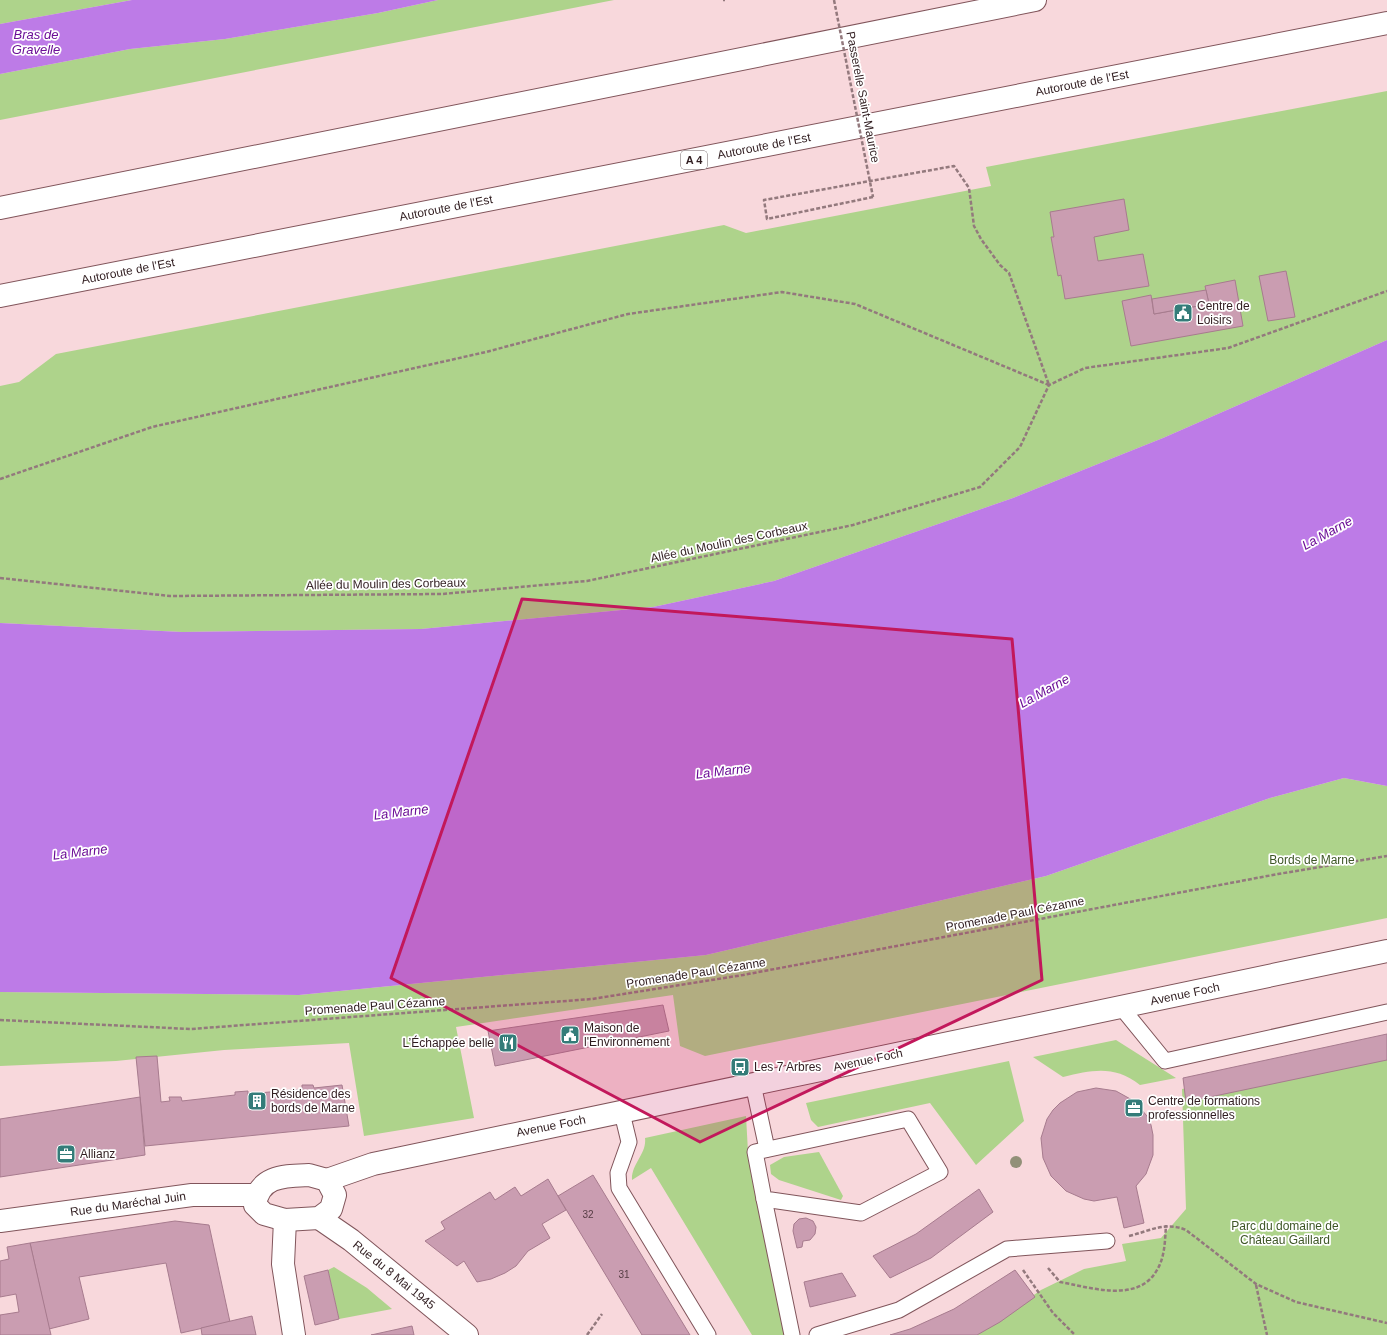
<svg xmlns="http://www.w3.org/2000/svg" width="1387" height="1335" viewBox="0 0 1387 1335" font-family="Helvetica,sans-serif">
<rect width="100%" height="100%" fill="#f8d8dc"/>
<!-- green -->
<g fill="#aed38b">
<polygon points="0,0 132,0 0,24"/>
<polygon points="438,0 614,0 0,120 0,74 130,49 225,39 378,13"/>
<polygon points="1387,91 1387,340 1163,438 1013,498 774,581 653,607 421,629 182,632 0,623 0,386 19,382 56,354 724,225 746,233 991,186 986,167"/>
<polygon points="1344,778 1387,786 1387,918 705,1056 680,1046 673,995 456,1027 474,1118 364,1136 349,1043 224,1050 116,1061 0,1066 0,992 299,995 706,955 1046,876 1270,798"/>
<path d="M1116,1040L1176,1078L1140,1085C1114,1065 1093,1070 1063,1077L1033,1057Z"/>
<polygon points="1387,1053 1387,1335 977,1335 1041,1290 1084,1269 1126,1261 1122,1244 1161,1238 1186,1209 1182,1089"/>
<polygon points="1009,1061 1024,1121 976,1165 930,1103 818,1127 811,1120 806,1103"/>
<path d="M746,1116L748,1152L785,1329L784,1335H752L651,1168L632,1180C631,1164 647,1154 645,1138Z"/>
<polygon points="819,1152 843,1196 841,1200 779,1180 771,1174 770,1165 784,1157"/>
<polygon points="334,1267 367,1288 392,1309 339,1319 328,1270"/>
</g>
<!-- water -->
<g fill="#bd7be7">
<polygon points="132,0 438,0 378,13 225,39 130,49 0,74 0,24"/>
<polygon points="1387,340 1387,786 1344,778 1270,798 1046,876 706,955 299,995 0,992 0,623 182,632 421,629 653,607 774,581 1013,498 1163,438"/>
</g>
<!-- building -->
<g fill="#ca9db1" stroke="#a77b8e">
<polygon points="1124,199 1129,230 1094,237 1098,261 1143,254 1149,286 1065,299 1061,275 1058,276 1051,237 1054,237 1050,212"/>
<polygon points="1286,271 1295,317 1268,321 1259,276"/>
<polygon points="1235,280 1243,326 1131,346 1122,301 1151,295 1154,314 1209,304 1205,286"/>
<polygon points="1206,290 1209,304 1154,314 1152,299"/>
<polygon points="663,1005 669,1031 495,1066 488,1031"/>
<polygon points="1387,1034 1387,1060 1186,1102 1183,1078"/>
<polygon points="157,1056 161,1102 170,1101 169,1097 181,1097 182,1101 235,1095 235,1092 248,1091 248,1094 302,1089 302,1085 313,1085 314,1088 342,1085 349,1126 145,1146 136,1057"/>
<polygon points="1096,1088 1116,1091 1134,1101 1147,1116 1151,1125 1153,1135 1153,1155 1146,1174 1136,1186 1144,1223 1124,1228 1117,1197 1094,1201 1084,1199 1066,1191 1051,1176 1043,1158 1041,1138 1047,1119 1053,1110 1060,1103 1077,1092"/>
<polygon points="140,1097 145,1155 0,1177 0,1119"/>
<polygon points="593,1175 690,1335 642,1335 558,1196"/>
<polygon points="548,1179 566,1210 542,1224 550,1238 528,1251 516,1266 505,1273 491,1279 477,1282 464,1261 457,1266 425,1241 445,1229 441,1222 490,1192 495,1200 515,1187 521,1196"/>
<polygon points="979,1189 993,1212 931,1258 890,1278 873,1256 916,1234"/>
<polygon points="806,1218 813,1221 816,1227 815,1234 810,1240 803,1241 802,1247 797,1248 793,1231 794,1224 799,1219"/>
<polygon points="175,1221 209,1225 230,1322 181,1333 166,1263 79,1277 89,1319 49,1329 30,1243"/>
<polygon points="30,1243 51,1335 0,1335 0,1315 19,1312 16,1294 0,1297 0,1261 9,1259 7,1247"/>
<polygon points="328,1270 339,1319 315,1325 304,1276"/>
<polygon points="1015,1270 1035,1297 1000,1322 977,1335 890,1335 910,1329 954,1309"/>
<polygon points="842,1273 856,1296 810,1307 804,1282"/>
<polygon points="252,1316 256,1335 202,1335 201,1328"/>
<polygon points="412,1326 414,1335 371,1335"/>
</g>
<g fill="none" stroke-linecap="round" stroke-linejoin="round">
<defs>
<g id="service">
<polyline points="1121,1007 1165,1061 1387,1012"/>
<polyline points="753,1084 767,1149"/>
<polyline points="622,1113 629,1142 618,1173 619,1188 708,1335"/>
<polygon points="908,1119 940,1172 861,1213 764,1199 755,1152"/>
<polyline points="764,1199 792,1335"/>
<polyline points="817,1335 899,1310 1007,1249 1107,1241"/>
</g>
<g id="minor">
<path d="M309,1175L327,1180L335,1195L331,1209L319,1218L285,1220L264,1214L255,1205C259,1175 285,1176 309,1175Z"/>
<polyline points="327,1180 373,1164 1387,951"/>
<polyline points="285,1220 283,1264 294,1335"/>
<polyline points="0,1221 192,1195 256,1195"/>
</g>
<polyline id="tertiary" points="319,1218 351,1240 467,1335"/>
<g id="motorway">
<polyline points="0,208 1035,0"/>
<polyline points="0,296 1387,23"/>
</g>
</defs>
<!-- service casing -->
<use href="#service" stroke="#81555b" stroke-width="17"/>
<!-- minor casing -->
<use href="#minor" stroke="#81555b" stroke-width="24"/>
<!-- tertiary casing -->
<use href="#tertiary" stroke="#81555b" stroke-width="24"/>
<!-- motorway casing -->
<use href="#motorway" stroke="#81555b" stroke-width="24"/>
<!-- path -->
<g stroke="#93797d" stroke-width="2.5" stroke-dasharray="4 2" stroke-linecap="butt">
<polyline points="723,0 725,0"/>
<polyline points="873,197 767,219 764,200 954,166 969,188 974,226 981,239 1000,265 1009,273 1049,385"/>
<polyline points="0,479 152,427 486,352 628,314 782,292 855,304 1049,385"/>
<polyline points="0,578 170,596 442,594 587,581 853,525 980,487 1020,447 1049,385 1085,368 1228,348 1387,291"/>
<polyline points="0,1020 191,1029 592,999 743,975 1278,874 1387,856"/>
<path d="M1129,1236C1150,1231 1165,1221 1186,1230L1256,1284L1296,1302L1387,1323"/>
<path d="M1048,1268L1060,1282C1089,1287 1138,1304 1157,1270C1165,1257 1165,1240 1166,1225"/>
<polyline points="1023,1270 1053,1313 1075,1335"/>
<polyline points="1256,1285 1267,1335"/>
<polyline points="587,1335 602,1314"/>
</g>
<!-- service -->
<use href="#service" stroke="#fff" stroke-width="15"/>
<!-- minor -->
<use href="#minor" stroke="#fff" stroke-width="22"/>
<!-- tertiary -->
<use href="#tertiary" stroke="#fff" stroke-width="22"/>
<!-- motorway -->
<use href="#motorway" stroke="#fff" stroke-width="22"/>
<!-- path-bridge -->
<polyline stroke="#93797d" stroke-width="2.5" stroke-dasharray="4 2" stroke-linecap="butt" points="834,0 873,197"/>
</g>
<!-- trees -->
<circle fill="#929078" cx="1016" cy="1162" r="6"/>
<!-- marked area -->
<path fill="#c2185b" fill-opacity="0.2" stroke="#c2185b" stroke-width="3" stroke-linejoin="round" d="M522,599L1012,639L1042,980L700,1142L391,978Z"/>
<!-- icons -->
<defs>
<symbol id="civic-square" viewBox="-11 -11 22 22"><rect x="-9" y="-9" width="18" height="18" rx="4" fill="#347c79" stroke="#fff"/><path d="M-.6-6.5H3V-4.5H.6V-3L4-1V1h2V6H-6V1h2V-1L-.6-3ZM-1.2 2.5V6h2.4V2.5Z" fill="#fff"/></symbol>
<symbol id="restaurant-square" viewBox="-11 -11 22 22"><rect x="-9" y="-9" width="18" height="18" rx="4" fill="#347c79" stroke="#fff"/><path d="M-5-6h1v4h1v-4h1v4h1v-4h1v5L-1.5 .5V6h-2V.5L-5-1ZM5-6V6H3V1.5H1.5Q1.5-4 5-6Z" fill="#fff"/></symbol>
<symbol id="bus-square" viewBox="-11 -11 22 22"><rect x="-9" y="-9" width="18" height="18" rx="4" fill="#347c79" stroke="#fff"/><path d="M-5-6H5V4H4V6H2V4H-2V6H-4V4H-5ZM-3.5-4V0h7V-4ZM-3.5 1.2v1.5H-2V1.2ZM2 1.2v1.5H3.5V1.2Z" fill="#fff"/></symbol>
<symbol id="building-square" viewBox="-11 -11 22 22"><rect x="-9" y="-9" width="18" height="18" rx="4" fill="#347c79" stroke="#fff"/><path d="M-4-6H4V6H1V3H-1V6H-4ZM-2.5-4.3h1.7v1.8h-1.7ZM.8-4.3h1.7v1.8H.8ZM-2.5-1h1.7V.8h-1.7ZM.8-1h1.7V.8H.8Z" fill="#fff"/></symbol>
<symbol id="office-square" viewBox="-11 -11 22 22"><rect x="-9" y="-9" width="18" height="18" rx="4" fill="#347c79" stroke="#fff"/><path d="M-6-3h4V-5.5h4V-3h4V5H-6ZM-1-4.5V-3h2v-1.5ZM-6 0V1H6V0Z" fill="#fff"/></symbol>
</defs>
<g fill-rule="evenodd">
<use href="#civic-square" x="1172" y="302" width="22" height="22"/>
<use href="#civic-square" x="559" y="1024" width="22" height="22"/>
<use href="#restaurant-square" x="497" y="1032" width="22" height="22"/>
<use href="#bus-square" x="729" y="1056" width="22" height="22"/>
<use href="#building-square" x="246" y="1090" width="22" height="22"/>
<use href="#office-square" x="1123" y="1097" width="22" height="22"/>
<use href="#office-square" x="55" y="1143" width="22" height="22"/>
</g>
<g text-anchor="middle" dominant-baseline="central" stroke-width="3.5" stroke-linejoin="round" paint-order="stroke">
<!-- number labels -->
<g font-size="10" fill="#563d44">
<text x="588" y="1214">32</text>
<text x="624" y="1274">31</text>
</g>
<!-- shield labels -->
<rect fill="#fff" stroke="#6e6163" stroke-width="1" x="681" y="151" width="26" height="18" rx="3"/>
<g font-size="11" font-weight="bold" fill="#301d20">
<text x="694" y="160">A 4</text>
</g>
<!-- street labels -->
<g font-size="12" fill="#301d20" stroke="#fff">
<text transform="translate(1082 83) rotate(-11)">Autoroute de l’Est</text>
<text transform="translate(863 97) rotate(79)">Passerelle Saint-Maurice</text>
<text transform="translate(764 146) rotate(-11)">Autoroute de l’Est</text>
<text transform="translate(446 208) rotate(-11)">Autoroute de l’Est</text>
<text transform="translate(128 271) rotate(-11)">Autoroute de l’Est</text>
<text transform="translate(729 542) rotate(-12)">Allée du Moulin des Corbeaux</text>
<text transform="translate(386 584) rotate(-1)">Allée du Moulin des Corbeaux</text>
<text transform="translate(1015 914) rotate(-11)">Promenade Paul Cézanne</text>
<text transform="translate(696 973) rotate(-9)">Promenade Paul Cézanne</text>
<text transform="translate(1185 994) rotate(-12)">Avenue Foch</text>
<text transform="translate(375 1006) rotate(-4)">Promenade Paul Cézanne</text>
<text transform="translate(868 1060) rotate(-12)">Avenue Foch</text>
<text transform="translate(551 1126) rotate(-11)">Avenue Foch</text>
<text transform="translate(128 1204) rotate(-8)">Rue du Maréchal Juin</text>
<text transform="translate(394 1275) rotate(39)">Rue du 8 Mai 1945</text>
</g>
<!-- poi labels -->
<g font-size="12" fill="#301d20" stroke="#fff" text-anchor="start">
<text x="1197" y="306">Centre de<tspan x="1197" dy="14">Loisirs</tspan></text>
<text x="584" y="1028">Maison de<tspan x="584" dy="14">l'Environnement</tspan></text>
<text x="494" y="1043" text-anchor="end">L’Échappée belle</text>
<text x="754" y="1067">Les 7 Arbres</text>
<text x="271" y="1094">Résidence des<tspan x="271" dy="14">bords de Marne</tspan></text>
<text x="1148" y="1101">Centre de formations<tspan x="1148" dy="14">professionnelles</tspan></text>
<text x="80" y="1154">Allianz</text>
</g>
<!-- park labels -->
<g font-size="12" fill="#3e5626" stroke="#fff">
<text x="1312" y="860">Bords de Marne</text>
<text x="1285" y="1226">Parc du domaine de<tspan x="1285" dy="14">Château Gaillard</tspan></text>
</g>
<!-- water labels -->
<g font-size="13" font-style="italic" fill="#6b0e96" stroke="#fff">
<text x="36" y="34">Bras de<tspan x="36" dy="15">Gravelle</tspan></text>
<text transform="translate(1327 533) rotate(-29)">La Marne</text>
<text transform="translate(1044 691) rotate(-29)">La Marne</text>
<text transform="translate(723 771) rotate(-7)">La Marne</text>
<text transform="translate(401 812) rotate(-7)">La Marne</text>
<text transform="translate(80 852) rotate(-7)">La Marne</text>
</g>
</g>
</svg>
